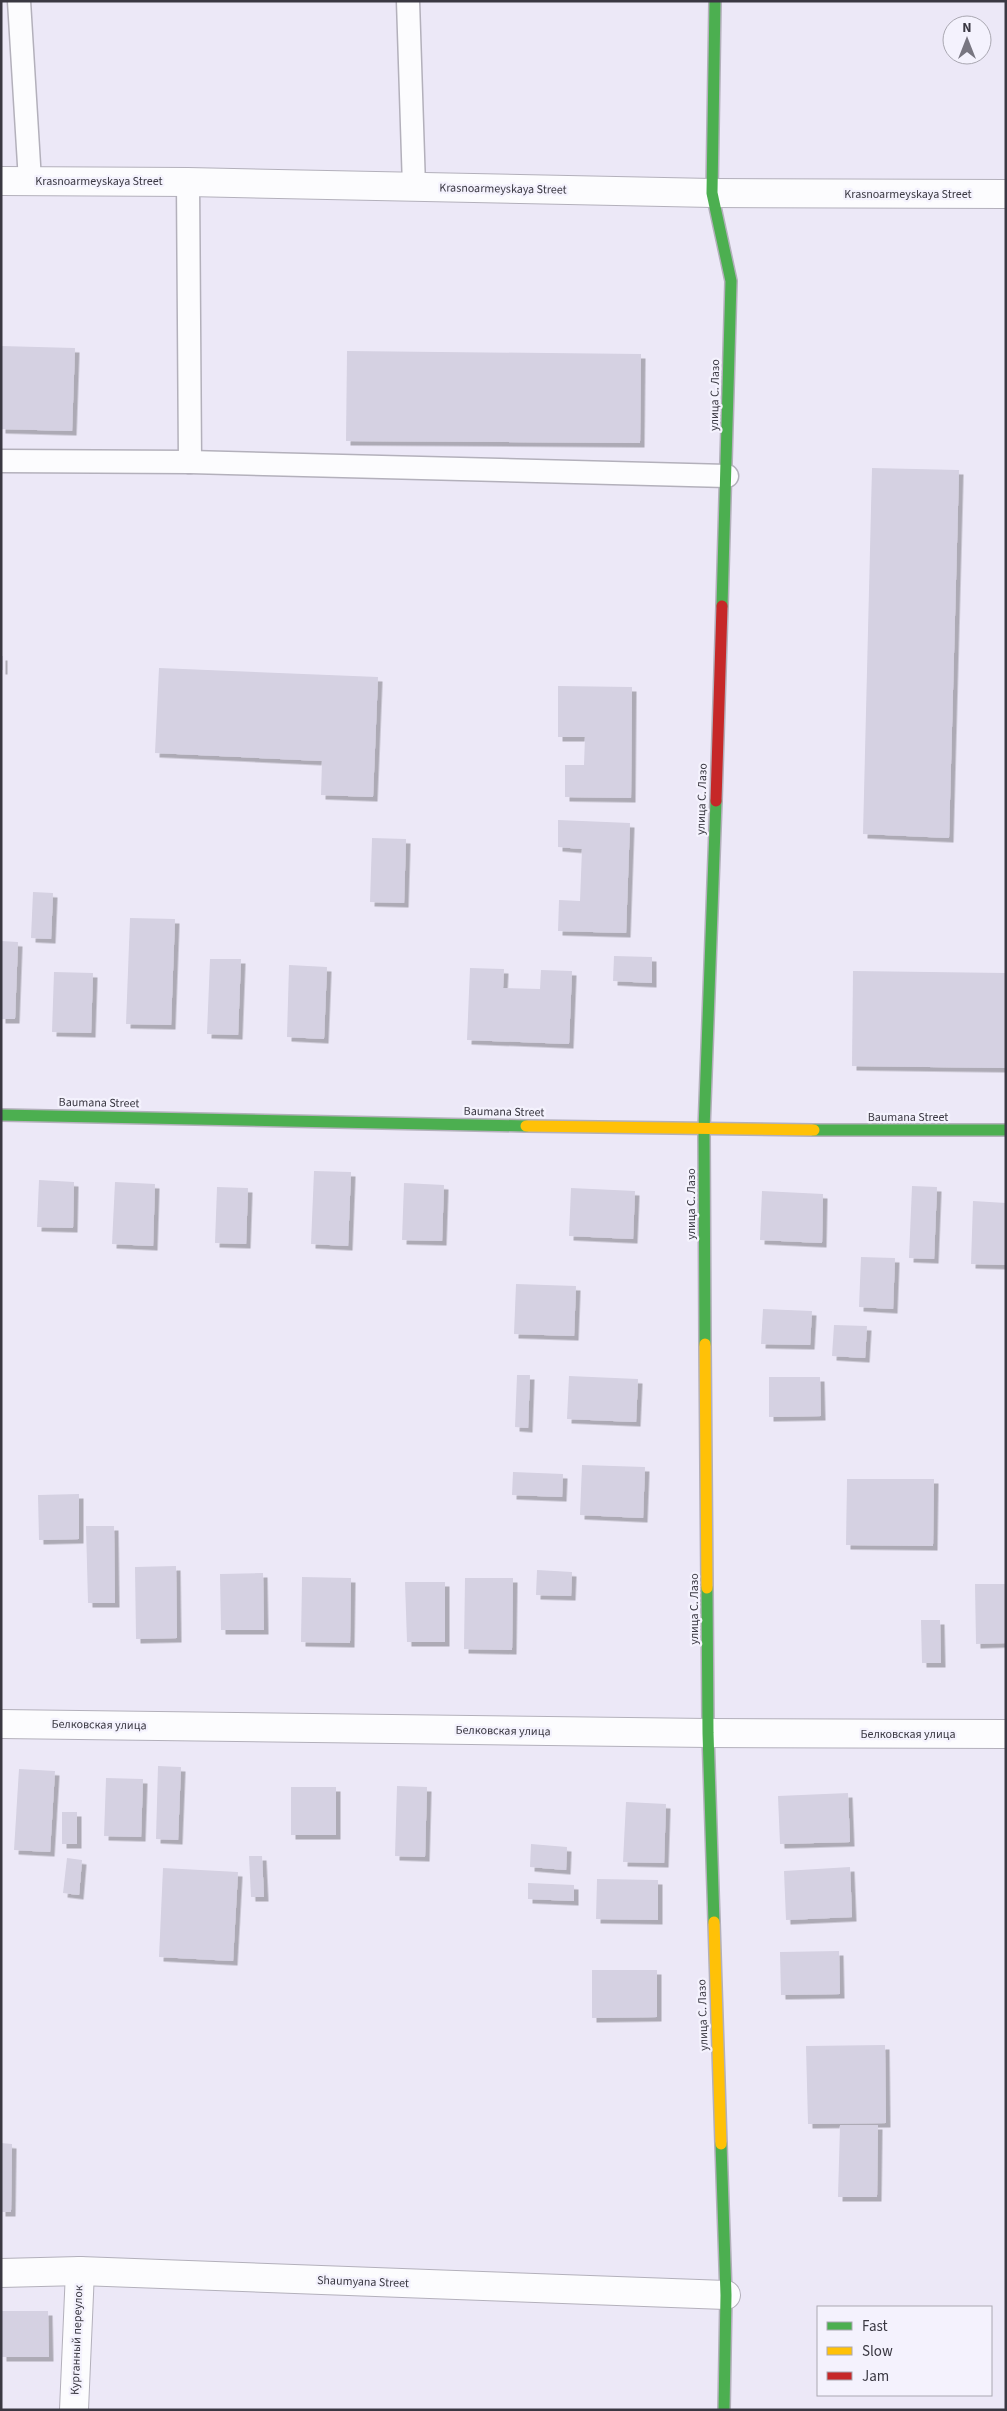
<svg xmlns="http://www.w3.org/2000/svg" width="1007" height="2411" viewBox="0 0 1007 2411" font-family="'Source Sans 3',sans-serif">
<defs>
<filter id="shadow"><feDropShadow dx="4.5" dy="4.5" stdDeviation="0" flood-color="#0004"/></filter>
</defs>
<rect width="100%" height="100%" fill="#ece8f7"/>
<!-- building -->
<g fill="#d5d1e2" filter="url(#shadow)">
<polygon points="1,346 75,348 72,431 1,429"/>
<polygon points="347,351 641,354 640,443 346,441"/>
<polygon points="872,468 959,470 949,838 863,834"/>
<rect x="1" y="656" width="2" height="14"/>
<polygon points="159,668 378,677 373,797 321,795 322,761 155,753"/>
<polygon points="558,686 632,687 631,798 565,797 565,765 584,765 585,737 558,737"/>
<polygon points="558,820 630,823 626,933 558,931 559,900 580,901 582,849 558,847"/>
<polygon points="372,838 406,839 404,903 370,902"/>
<polygon points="33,892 53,893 51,939 31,938"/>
<polygon points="130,918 175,919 171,1025 126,1024"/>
<polygon points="1,941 18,942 15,1019 1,1019"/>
<polygon points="614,956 652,957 652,983 613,981"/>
<polygon points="210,959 241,959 238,1035 207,1034"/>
<polygon points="289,965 327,967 324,1039 287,1037"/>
<polygon points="470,968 504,969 503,988 540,989 541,970 572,971 569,1044 467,1040"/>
<polygon points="853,971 1006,973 1006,1068 852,1066"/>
<polygon points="54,972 93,973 91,1033 52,1032"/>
<polygon points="314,1171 351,1172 348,1246 311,1244"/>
<polygon points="39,1180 74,1182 73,1228 37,1227"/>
<polygon points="115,1182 155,1184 153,1246 112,1244"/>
<polygon points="404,1183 444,1185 442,1241 402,1240"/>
<polygon points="912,1186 937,1187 934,1259 909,1258"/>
<polygon points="217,1187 248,1188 246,1244 215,1243"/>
<polygon points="571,1188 635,1191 633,1239 569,1236"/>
<polygon points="762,1191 823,1194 822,1243 760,1240"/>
<polygon points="973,1201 1006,1203 1006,1265 971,1264"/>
<polygon points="861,1257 895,1258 893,1309 859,1307"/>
<polygon points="516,1284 576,1286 574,1336 514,1334"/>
<polygon points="763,1309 812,1311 810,1345 761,1344"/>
<polygon points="834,1325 867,1326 865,1358 832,1356"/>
<polygon points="517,1375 530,1375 528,1428 515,1427"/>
<polygon points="569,1376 638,1379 636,1422 567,1419"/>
<polygon points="769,1377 820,1377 821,1416 769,1417"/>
<polygon points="582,1465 645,1467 643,1518 580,1515"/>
<polygon points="513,1472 563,1474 562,1497 512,1495"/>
<polygon points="847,1479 934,1479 933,1546 846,1545"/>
<polygon points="79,1494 79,1539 39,1540 38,1495"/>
<polygon points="86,1526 114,1526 115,1603 88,1603"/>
<polygon points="176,1566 177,1638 136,1639 135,1567"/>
<polygon points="537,1570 572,1572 571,1596 536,1595"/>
<polygon points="263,1573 264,1630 221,1630 220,1574"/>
<polygon points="302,1577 351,1578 350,1643 301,1642"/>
<polygon points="465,1578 513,1578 512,1650 464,1649"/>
<polygon points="405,1582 445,1582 445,1642 407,1642"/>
<polygon points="975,1584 1006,1584 1006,1643 976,1644"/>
<polygon points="921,1620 940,1620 941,1663 922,1663"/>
<polygon points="158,1766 181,1767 178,1840 156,1839"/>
<polygon points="19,1769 55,1771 50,1852 14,1850"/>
<polygon points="106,1778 143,1779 141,1837 104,1836"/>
<polygon points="397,1786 427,1787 425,1857 395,1856"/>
<rect x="291" y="1787" width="45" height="48"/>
<polygon points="848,1793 850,1842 780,1844 778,1796"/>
<polygon points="626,1802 666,1804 664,1863 623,1862"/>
<rect x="62" y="1812" width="15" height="32"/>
<polygon points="531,1844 567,1847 566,1870 530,1867"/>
<polygon points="249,1856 262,1856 264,1897 251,1897"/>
<polygon points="67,1858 82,1860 79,1895 63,1893"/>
<polygon points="850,1867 852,1917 786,1920 784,1871"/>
<polygon points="163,1868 238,1872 233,1961 159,1957"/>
<polygon points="597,1879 658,1880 658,1920 596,1919"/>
<polygon points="528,1883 574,1885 574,1901 528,1899"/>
<polygon points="839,1951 840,1994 781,1995 780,1952"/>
<polygon points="592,1970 657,1970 657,2017 592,2018"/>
<polygon points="885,2045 886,2123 808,2124 806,2046"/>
<polygon points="840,2125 878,2125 877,2197 838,2197"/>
<polygon points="1,2143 12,2144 11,2212 1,2212"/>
<polygon points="1,2311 48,2311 49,2357 2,2357"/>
</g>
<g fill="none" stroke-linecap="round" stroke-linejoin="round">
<defs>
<g id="lane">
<polyline points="19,1 30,181"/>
<polyline points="408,1 414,187"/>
<polyline points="188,182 190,462"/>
<polyline points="1,461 190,462 727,476"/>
</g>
<g id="street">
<polyline points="1,181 188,182 712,193 1006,194"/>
<polyline points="1,1724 708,1733 1006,1734"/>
<polyline points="1,2273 80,2271 726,2295"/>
<polyline points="74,2410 80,2271"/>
</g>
<g id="fast">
<polyline points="715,1 712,193 731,281 722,606"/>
<polyline points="1,1115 526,1126"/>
<polyline points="814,1130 1006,1130"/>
<polyline points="705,1344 704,1130 716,801"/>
<polyline points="707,1588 708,1733 714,1922"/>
<polyline points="721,2144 726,2295 724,2410"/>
</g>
<g id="slow">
<polyline points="526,1126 814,1130"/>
<polyline points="705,1344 707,1588"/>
<polyline points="714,1922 721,2144"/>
</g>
<polyline id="jam" points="716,801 722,606"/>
</defs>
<!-- lane casing -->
<use href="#lane" stroke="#b3b0bb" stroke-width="25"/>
<!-- street casing -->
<use href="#street" stroke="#b3b0bb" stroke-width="30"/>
<!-- fast casing -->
<use href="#fast" stroke="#b3b0bb" stroke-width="14"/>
<!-- slow casing -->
<use href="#slow" stroke="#b3b0bb" stroke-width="14"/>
<!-- jam casing -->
<use href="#jam" stroke="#b3b0bb" stroke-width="14"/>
<!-- lane -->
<use href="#lane" stroke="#fcfcfe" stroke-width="22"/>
<!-- street -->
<use href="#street" stroke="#fcfcfe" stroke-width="28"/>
<!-- fast -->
<use href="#fast" stroke="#4caf50" stroke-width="11"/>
<!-- slow -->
<use href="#slow" stroke="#ffc107" stroke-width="11"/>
<!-- jam -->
<use href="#jam" stroke="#c62828" stroke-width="11"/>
</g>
<g text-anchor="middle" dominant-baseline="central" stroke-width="4.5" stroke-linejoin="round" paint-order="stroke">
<!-- street labels -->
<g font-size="12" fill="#3a3842" stroke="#f4f2fd">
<text x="99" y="181">Krasnoarmeyskaya Street</text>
<text transform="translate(503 189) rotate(1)">Krasnoarmeyskaya Street</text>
<text x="908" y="194">Krasnoarmeyskaya Street</text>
<text transform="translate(715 395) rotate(-89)">улица С. Лазо</text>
<text transform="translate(702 799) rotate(-88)">улица С. Лазо</text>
<text transform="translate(99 1103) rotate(1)">Baumana Street</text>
<text transform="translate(504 1112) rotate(1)">Baumana Street</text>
<text x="908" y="1117">Baumana Street</text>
<text transform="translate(691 1204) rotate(-90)">улица С. Лазо</text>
<text transform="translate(694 1609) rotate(-90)">улица С. Лазо</text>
<text transform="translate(99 1725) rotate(1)">Белковская улица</text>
<text transform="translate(503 1731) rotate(1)">Белковская улица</text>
<text x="908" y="1734">Белковская улица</text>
<text transform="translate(703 2015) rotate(-92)">улица С. Лазо</text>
<text transform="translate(363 2282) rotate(2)">Shaumyana Street</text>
<text transform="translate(77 2340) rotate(-88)">Курганный переулок</text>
</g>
</g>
<!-- border -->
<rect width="1007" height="2411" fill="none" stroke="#3a3842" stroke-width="5"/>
<!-- legend -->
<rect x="817" y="2306" width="175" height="90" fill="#f4f2fd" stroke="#aaa8b2"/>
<rect x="827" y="2322" width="25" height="8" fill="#4caf50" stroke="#aaa8b2"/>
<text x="862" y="2331" font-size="15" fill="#3a3842">Fast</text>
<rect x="827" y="2347" width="25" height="8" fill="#ffc107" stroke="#aaa8b2"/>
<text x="862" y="2356" font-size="15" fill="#3a3842">Slow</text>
<rect x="827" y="2372" width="25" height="8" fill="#c62828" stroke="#aaa8b2"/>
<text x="862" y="2381" font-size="15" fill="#3a3842">Jam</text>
<!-- north arrow -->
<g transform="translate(967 40)"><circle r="24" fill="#f4f2fd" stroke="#aaa8b2"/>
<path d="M0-4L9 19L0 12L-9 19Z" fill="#787681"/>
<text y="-8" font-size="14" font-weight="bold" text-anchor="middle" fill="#3a3842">N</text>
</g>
</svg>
